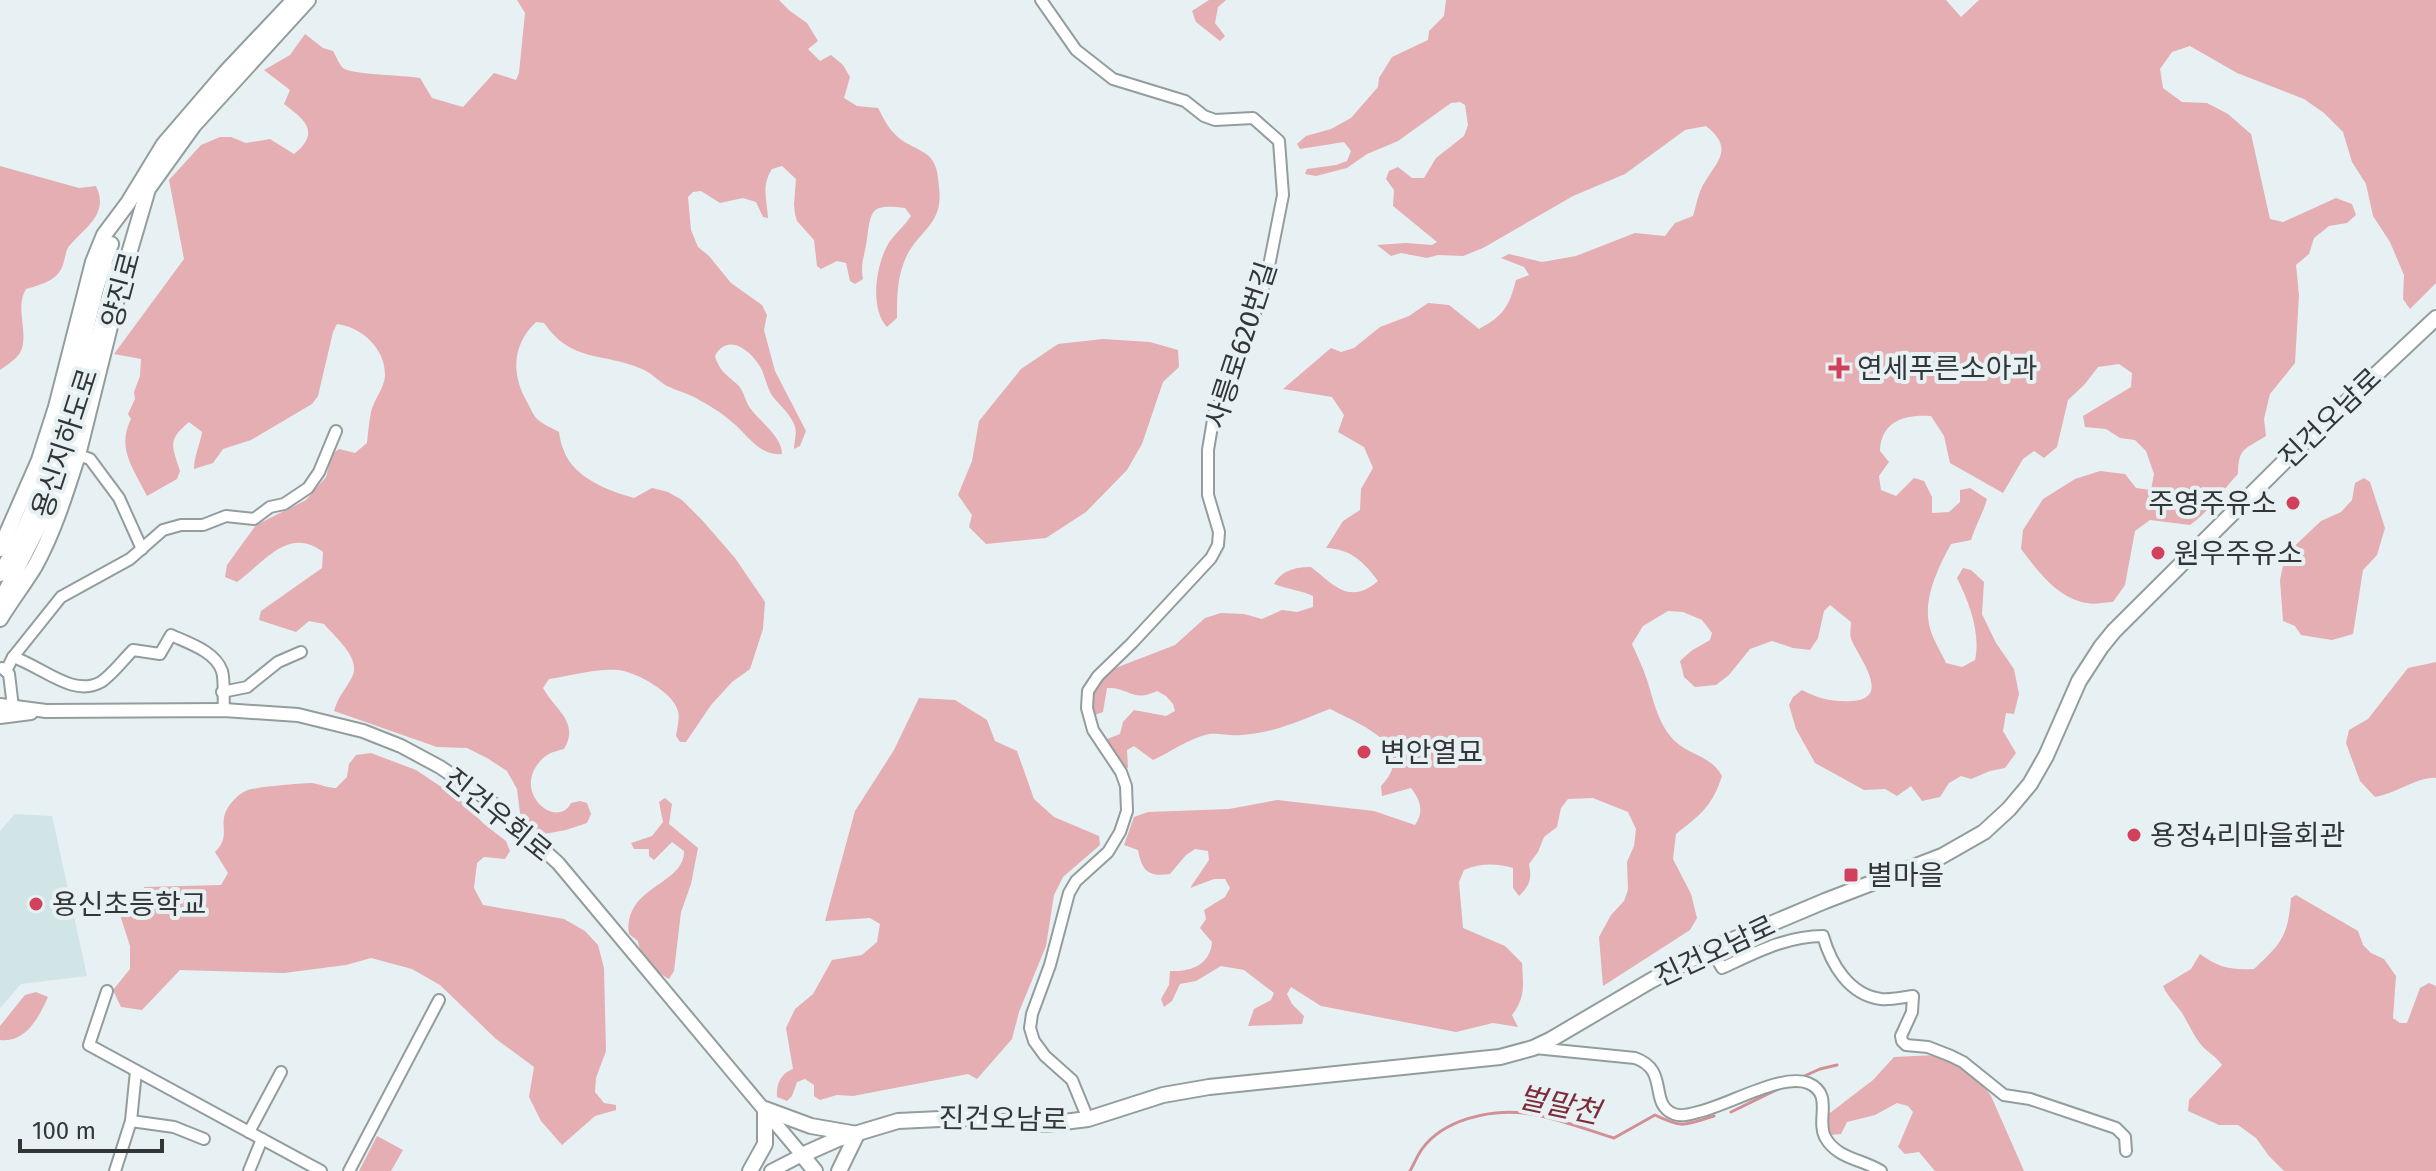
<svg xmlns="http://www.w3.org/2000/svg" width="2436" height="1171" viewBox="0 0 2436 1171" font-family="'Fira Sans','Noto Sans KR',sans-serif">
<rect width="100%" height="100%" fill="#e7f1f3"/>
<!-- built -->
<polygon fill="#d1e5e7" points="15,814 52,816 87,976 21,984 0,1008 0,831"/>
<!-- green -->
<g fill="#e4aeb2">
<path d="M517,0H779L790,11L807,23L818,41L808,49L820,61L831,55L843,65L850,77L844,98L857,106L878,108C884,119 889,130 899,138C912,149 931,150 936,168C938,174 938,181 939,187C944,227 917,229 904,262C897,280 897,299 897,318L887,327C869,308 876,262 890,241C897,232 905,225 911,216L905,208C871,204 871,209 867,239C865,255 860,262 863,279L855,284L850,281L846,263L837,261L821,269L817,266L814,240L797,221L795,214L794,205L796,179L782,166L772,169C761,186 767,199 768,218L763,217L756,202L743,198L720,203L701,191L693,192L688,197L691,230L698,247L709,256L731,283L762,305L767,315L764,330L775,371L806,431L800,446L794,449C794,440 798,433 794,424C789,412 778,404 771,394C767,386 765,378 762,370C753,352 728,331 715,356C719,371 728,376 738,385C744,391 745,401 750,408C760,422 782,436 782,454C760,457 747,434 732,422C721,412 708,405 696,398C687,393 677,391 667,386C658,381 652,373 642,369C602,352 572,363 544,323L536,322C512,345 511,374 527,402C530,407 533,415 537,419C542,424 552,428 559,432C560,438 561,445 564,451C574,478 609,491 634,498L652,488L668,492L682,500L702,520L735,558L765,602L763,629L750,669L732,682L711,705L686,742H680L676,736C677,729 680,718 678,711C673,692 636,672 618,670C598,668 568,676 549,679L543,688C555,710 580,722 564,749C552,752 545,754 537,765C515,796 558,829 571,803L580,801L587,803L591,814L587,823L566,830L539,835L520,813L517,789L507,771L487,758L467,748L437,747L334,711C339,694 345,691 352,677C362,659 335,637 324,624L309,621L296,632L259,620L261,611L322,568L323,552C288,525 263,564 237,582L225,577L227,565L256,525L306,500L326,477L332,454L339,449L355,453L367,443C368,433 369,422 371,412C374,399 384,389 385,376C386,349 362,327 337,324L333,332L318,396L312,404L251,440L223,449L213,463L194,469C194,456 200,445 202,432L189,422C167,440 172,446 180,471L177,479L147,496C134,469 116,449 131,419L128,414L135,399L134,392L140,376L141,359L114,354L184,259L169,180L201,145L220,137H231L246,143L270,139L294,154C321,132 305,120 284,104L290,90L264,70L290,55L305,34L323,48L333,51C336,56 339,64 343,68C352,75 404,75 420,78L432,98L463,107L494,73L516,80L519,73L525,13Z"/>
<polygon points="1209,0 1226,0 1218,7 1215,23 1225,36 1220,41 1196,22 1192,11"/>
<path d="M1446,0H1946L1961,17L1979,0H2436V283L2410,309L2403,299L2404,275L2390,242L2373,216L2366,184L2352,162L2343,132L2324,113L2304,99L2237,73L2190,46L2172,52L2160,69L2163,88L2182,102L2207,103L2228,114L2251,134L2270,219L2283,222L2336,198L2352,204L2356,215L2347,223L2329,226L2314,238L2309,254L2296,265L2299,295L2295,363L2270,394L2264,419L2266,436C2246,449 2238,447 2238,474C2220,493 2212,509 2190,525L2150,520L2135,531L2125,585L2113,602C2105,602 2095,605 2087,603C2057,598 2038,571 2021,549L2023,530L2043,499L2075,479L2100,471L2125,474L2136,488L2151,490L2154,474L2146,451L2135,440L2120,438L2106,429L2085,427L2083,416L2131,387L2132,373L2119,364L2098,367L2085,384L2068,400L2057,447L2044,458L2034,451L2023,459L2003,493L1950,463L1944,436L1931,416C1905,414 1881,421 1880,451L1889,462L1879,476L1881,490L1896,496L1914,478L1924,481L1932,497V513L1949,512L1960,502V490L1970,488L1987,499C1983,514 1975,526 1971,540L1951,544C1938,568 1922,600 1930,628C1933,640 1941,652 1946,663L1962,667L1975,660C1981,633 1969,602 1957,578L1963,568L1971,570L1984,582L1982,614L1996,643L2014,669L2019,694L2014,714L2006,713L2003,731L2016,753L2005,768L1990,771L1971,779L1961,776L1949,783L1940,797L1922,801L1911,786L1897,796L1885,789L1864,790L1815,763L1796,729L1789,705L1793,697L1802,690C1819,699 1832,702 1852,701C1892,699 1860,659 1852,641C1849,635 1851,629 1851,622L1830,605L1824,611L1818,638L1810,650L1793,648L1772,641L1750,649L1729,675L1716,685L1695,687L1684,677L1680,661L1691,651L1710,640L1712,633L1702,620L1683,612L1668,611L1643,626L1632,644C1637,656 1643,667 1647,680C1654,701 1658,726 1677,743C1691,755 1712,757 1722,776C1712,807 1700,815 1676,834L1673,859L1691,894L1697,918L1690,930L1603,986L1599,937L1611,915L1624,901L1628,890L1627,862L1634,846L1636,829L1628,812L1593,798L1568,799L1561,808L1557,827L1544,837L1538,852L1529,864C1532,879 1530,885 1519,896L1513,888V868C1497,863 1480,863 1464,870L1459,882L1463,928L1505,946L1522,963C1523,985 1526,997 1512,1015L1518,1027L1493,1023L1456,1032L1321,1006L1291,987L1287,994L1292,1004L1304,1016L1302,1024L1248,1026L1254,1009L1271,1000L1274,993L1244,970L1221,966L1196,981L1180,984L1172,1001L1164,1007L1161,999L1169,985L1170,971C1191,972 1210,965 1212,942L1200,928L1206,919L1204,910L1225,897L1230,888L1225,879H1214L1190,888L1209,860L1208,851L1195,849L1186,855L1170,874C1148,877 1142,871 1138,850L1124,845L1134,817L1148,812L1229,809L1277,800L1374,811L1415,825C1424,812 1421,801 1411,788L1382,796L1381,786C1419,746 1361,725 1330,709C1301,720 1272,734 1241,735C1230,736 1219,733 1209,734C1189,738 1171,752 1153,760L1134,746L1127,750L1128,768L1118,764L1106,749L1107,739L1120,734L1123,722L1134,710L1166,716L1175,711L1173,704L1166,696L1157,691C1132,703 1130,687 1107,688L1103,712L1095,715L1091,691L1097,680L1118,667L1175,645L1205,618L1221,613L1244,614L1262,619L1282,610L1297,612L1313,607V596C1300,590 1287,589 1274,584C1282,570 1296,567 1311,567C1333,584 1349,606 1378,581C1364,562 1351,549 1326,548L1343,521L1360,510L1361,489L1373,468L1364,447L1338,432L1344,415L1332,397L1283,389L1331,348L1341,352L1354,348L1380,327L1409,316L1428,303L1449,305L1479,329C1503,316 1509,307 1516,280L1529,275L1524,267L1501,258L1509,254L1542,262L1576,256L1635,233L1665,236L1675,223L1693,216C1696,206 1698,194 1703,185C1717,161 1735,149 1706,126L1685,130L1625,174L1573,196L1483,248L1463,256L1438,255L1427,258L1401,253L1391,256L1377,245L1406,243L1432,245L1437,242L1393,206L1394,190L1386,179L1389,171L1398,167L1412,178H1424L1436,158L1464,136L1468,125L1465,105L1460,102L1451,103L1398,141L1367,154L1347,168L1316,176L1305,174L1307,169L1336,165L1347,161L1351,151L1344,142L1300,149L1297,144L1306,136L1331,129L1351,118L1378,87L1379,78L1392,57L1428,40L1429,31L1444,16Z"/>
<path d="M0,166L79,188L96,186C109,213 87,226 71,244C66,248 66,255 64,261C60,280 43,284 26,289C14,308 30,334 20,353C16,359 6,366 0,370Z"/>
<polygon points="1103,339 1150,342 1178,350 1179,367 1163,382 1142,444 1127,470 1086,512 1046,538 986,544 969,527 972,515 958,495 972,461 979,421 1021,369 1058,344"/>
<polygon points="2364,478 2370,482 2385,528 2377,555 2363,570 2353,634 2332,640 2301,635 2295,626 2283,621 2280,580 2285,555 2321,521 2341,512 2352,500 2355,483"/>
<path d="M2436,662V778C2420,776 2395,794 2375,797L2360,781L2346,743L2349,730L2368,719L2408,668Z"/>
<path d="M919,698L955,700L987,720L995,741L1017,751L1034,799L1054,817L1099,836L1100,845L1063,877L1054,895L1046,946L1019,1012L1012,1039L977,1079L968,1074L853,1096L837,1095L820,1100L814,1096V1085L805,1079L797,1082L792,1096L787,1101L777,1097C776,1084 781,1073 793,1069L786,1028L795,1009L813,994L832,960L862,955L877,942L880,924L870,918L825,921L855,811L894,750Z"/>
<path d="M371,753L416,770L458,798L484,824L506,841L510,851L505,859L484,857L477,863L474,888L483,905L564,919L585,931L598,945L604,968L606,1051L596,1078L595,1092L604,1103L616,1105V1110L595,1116L562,1145L541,1121L529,1097L534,1067L496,1039L440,985L412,969L371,958L346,965L284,973L180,970L142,1010L121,1007L113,990L130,969V946L120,915C135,906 143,905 144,887L221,885L228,873L215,852C231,836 219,827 226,811C230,803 239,793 248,790C257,787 302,783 312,783C320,784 327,788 336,788L347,777L349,764L356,755Z"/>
<path d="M665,798L672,804L669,824L698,848L691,884L681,912L674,971L669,979C655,971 640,957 638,941L629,934C623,886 685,885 684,851L672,842L654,860L649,856V849H634L631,843L652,836L663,822L659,802Z"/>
<path d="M2296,895L2358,931L2363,945L2371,953L2384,959L2396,976L2393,1018L2400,1023H2407L2420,988L2429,983L2436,986V1171H2284L2269,1156L2256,1138L2238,1125H2219L2188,1111L2189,1100L2222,1065C2216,1056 2210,1054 2203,1047C2194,1037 2189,1024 2182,1013C2175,1003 2168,997 2163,986L2191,969L2200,954C2219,968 2231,970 2254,969C2282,943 2288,936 2291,898Z"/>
<path d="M36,992L48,997C39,1017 26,1043 0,1040V1026L25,995Z"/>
<polygon points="1936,1055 1978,1078 1991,1096 2024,1171 1935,1171 1919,1152 1905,1154 1898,1147 1913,1112 1908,1106 1897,1103 1875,1115 1847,1122 1841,1134 1830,1135 1826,1116 1873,1080 1894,1057"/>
<polygon points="377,1136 403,1150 391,1171 359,1171"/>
</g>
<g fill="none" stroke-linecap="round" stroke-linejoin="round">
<!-- stream -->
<g stroke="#d19095" stroke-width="3">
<polyline points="1800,1078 1820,1069 1837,1065"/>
<polyline points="1731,1112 1782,1087"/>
<path d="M1410,1171C1414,1164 1417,1156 1422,1149C1443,1120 1489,1109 1524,1113C1554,1117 1585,1129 1614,1138L1655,1115C1684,1129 1684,1125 1714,1116"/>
</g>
<defs>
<g id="minor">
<polyline points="1041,0 1076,50 1113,79 1185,101 1204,116 1215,120 1253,118 1279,141 1283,195 1267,276 1237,369 1214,414 1208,450 1208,495 1219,532 1218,545 1211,558 1132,643 1098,676 1088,691 1087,708 1093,730 1121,772 1126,786 1127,811 1120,832 1108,852 1076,881 1069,893 1050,965 1032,1014 1030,1028 1034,1041 1045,1056 1072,1080 1088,1119"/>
<polyline points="78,455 90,459 119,498 142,549"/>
<path d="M13,657C41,666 73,698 101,682C112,675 123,660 133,650L160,654L171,635C188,643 215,651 222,671C225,682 223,698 224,710"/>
<polyline points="2,668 9,674 13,707"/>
<polyline points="6,671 13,657 61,597 130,559 163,530 181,525 203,525 226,516 254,519 270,507 284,504 308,488 319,472 336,431"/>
<polyline points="222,692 247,687 278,662 301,652"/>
<path d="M1711,949L1722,968C1755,953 1786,936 1823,936C1831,964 1849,995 1881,999C1892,1000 1903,997 1913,996L1912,1012L1901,1036L1902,1041L1906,1045L1928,1047L1951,1056L1963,1062L2004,1095L2030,1099L2116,1128L2125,1137L2126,1151"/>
<polyline points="107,991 89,1045 321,1171"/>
<path d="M1535,1048L1635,1058C1670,1070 1648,1104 1674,1114C1682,1117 1691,1114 1698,1112C1729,1105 1781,1073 1808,1083C1834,1094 1816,1119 1825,1137C1837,1159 1862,1159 1881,1171"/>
<polyline points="131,1121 174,1127 204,1139"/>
<polyline points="249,1132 281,1072"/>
<polyline points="115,1171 131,1121 136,1071"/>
<polyline points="249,1171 262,1139"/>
<polyline points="349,1171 439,1000"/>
</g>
<g id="tertiary">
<polyline points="0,705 46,711 224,710 298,715 363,731 401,746 440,767 490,801 558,863 802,1155 771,1171"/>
<polyline points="0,717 31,713"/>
</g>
<g id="secondary">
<polyline points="0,549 39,460 56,407 93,262 104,235 128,203 164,144 225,73 294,0"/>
<path d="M0,574C37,512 59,444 76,374C87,330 94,286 111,244"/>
<polyline points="0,602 41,522 65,463 117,267"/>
<path d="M0,619C11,601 24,584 35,566C54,532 66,492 78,455L123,274L148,189L194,125L308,0"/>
<polyline points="750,1171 765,1144 765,1109 811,1126 857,1134 839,1171"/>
<polyline points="815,1171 802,1155 838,1139 898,1121 961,1118 1047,1124 1088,1119 1163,1095 1209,1087 1500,1057 1533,1048 1550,1040 1652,980 1711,949 1825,901 1942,856 1984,832 2009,809 2030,784 2046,756 2079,681 2101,647 2114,631 2304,442 2436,318"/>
</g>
</defs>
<!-- minor casing -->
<use href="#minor" stroke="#939d9e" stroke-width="14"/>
<!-- tertiary casing -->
<use href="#tertiary" stroke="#939d9e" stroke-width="16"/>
<!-- secondary casing -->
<use href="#secondary" stroke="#939d9e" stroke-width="18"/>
<!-- minor -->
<use href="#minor" stroke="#fff" stroke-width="10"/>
<!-- tertiary -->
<use href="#tertiary" stroke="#fff" stroke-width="12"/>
<!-- secondary -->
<use href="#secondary" stroke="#fff" stroke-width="14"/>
</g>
<!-- markers -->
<g fill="#d1415b" stroke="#e7f1f3" stroke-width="3">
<path d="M1835 356h8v8h8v8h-8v8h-8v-8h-8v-8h8z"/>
<circle cx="2293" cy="503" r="8"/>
<circle cx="2158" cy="553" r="8"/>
<circle cx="1364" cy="752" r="8"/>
<circle cx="2134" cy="835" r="8"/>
<rect x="1843" y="867" width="16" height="16" rx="4"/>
<circle cx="36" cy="904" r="8"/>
</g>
<g text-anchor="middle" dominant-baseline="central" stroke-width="8" stroke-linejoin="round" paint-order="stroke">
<!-- street labels -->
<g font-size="28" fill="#333637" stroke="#e7f1f3">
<text transform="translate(121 290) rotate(-75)">양진로</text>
<text transform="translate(1241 345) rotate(-72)">사릉로620번길</text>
<text transform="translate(2330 418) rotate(-44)">진건오남로</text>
<text transform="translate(65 443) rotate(-72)">용신지하도로</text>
<text transform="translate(498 815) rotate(39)">진건우회로</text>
<text transform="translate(1715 951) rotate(-25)">진건오남로</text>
<text transform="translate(1003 1119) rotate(1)">진건오남로</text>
</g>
<!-- poi labels -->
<g font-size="28" fill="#333637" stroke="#e7f1f3" text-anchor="start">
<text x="1857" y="368">연세푸른소아과</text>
<text x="2277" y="503" text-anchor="end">주영주유소</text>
<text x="2174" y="553">원우주유소</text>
<text x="1380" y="752">변안열묘</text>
<text x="2150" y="835">용정4리마을회관</text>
<text x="1867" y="875">별마을</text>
<text x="52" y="904">용신초등학교</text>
</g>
<!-- water labels -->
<g font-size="30" font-style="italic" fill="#7c2d39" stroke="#e7f1f3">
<text transform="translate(1559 1105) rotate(12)">벌말천</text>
</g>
</g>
<!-- scale -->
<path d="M20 1139v12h142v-12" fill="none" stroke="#333637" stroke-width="4"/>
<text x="32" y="1139" font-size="24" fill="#333637" stroke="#e7f1f3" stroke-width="6" paint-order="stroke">100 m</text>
</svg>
